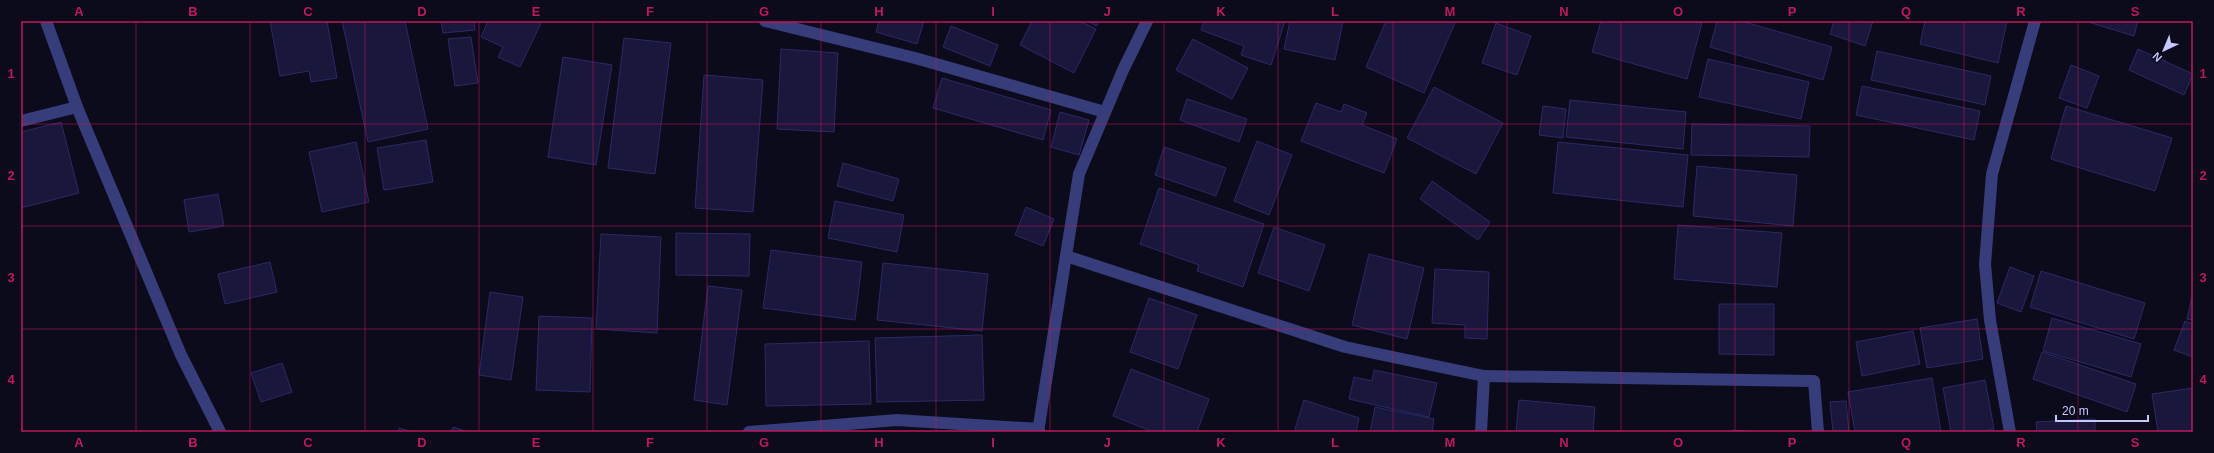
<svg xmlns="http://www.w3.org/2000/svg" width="2214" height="453" viewBox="0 0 2214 453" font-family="Helvetica,sans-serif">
<rect width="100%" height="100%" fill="#0b0b1b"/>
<!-- building -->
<g fill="#19173c" stroke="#2c2968">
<polygon points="270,21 327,21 337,78 311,82 309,71 280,76"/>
<polygon points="342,21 405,21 428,129 368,142"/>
<polygon points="441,21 474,21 475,30 443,33"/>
<polygon points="488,21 542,21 520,67 498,57 503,47 481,37"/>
<polygon points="879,21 924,21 917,44 876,32"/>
<polygon points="1032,21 1080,21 1096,29 1074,73 1020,45"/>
<polygon points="1087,21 1099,21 1097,26"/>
<polygon points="1204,21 1285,21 1271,65 1241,55 1244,46 1201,30"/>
<polygon points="1290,21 1343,21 1335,60 1284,49"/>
<polygon points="1386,21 1456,21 1424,93 1366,67"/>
<polygon points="1601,21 1693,21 1702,23 1687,79 1592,52"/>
<polygon points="1717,21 1741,21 1832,47 1823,80 1710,47"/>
<polygon points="1834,21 1873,21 1865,46 1830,34"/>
<polygon points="1925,21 2007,21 1998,63 1920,44"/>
<polygon points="2085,21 2138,21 2134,36"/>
<polygon points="1496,23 1531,36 1517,75 1482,63"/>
<polygon points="951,26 998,45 990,66 943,47"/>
<polygon points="471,37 478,83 455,86 448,39"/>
<polygon points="624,38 671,43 655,174 608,168"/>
<polygon points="1193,39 1248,68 1232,99 1176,70"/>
<polygon points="781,49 838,53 834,132 777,129"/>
<polygon points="2138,49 2193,74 2184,95 2129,70"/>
<polygon points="1877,51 1991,76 1985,105 1871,80"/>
<polygon points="563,57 612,65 596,165 548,157"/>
<polygon points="1708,59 1809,82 1801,119 1699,97"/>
<polygon points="2071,65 2099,76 2087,108 2059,98"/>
<polygon points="704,75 763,80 753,212 695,208"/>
<polygon points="942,78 1051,110 1043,140 933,108"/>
<polygon points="1862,86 1980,111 1974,140 1856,115"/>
<polygon points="1434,87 1503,123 1476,174 1407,138"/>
<polygon points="1187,99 1247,119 1239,142 1180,120"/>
<polygon points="1570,100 1686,112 1683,149 1566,137"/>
<polygon points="1316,103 1341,112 1344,104 1367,113 1362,125 1397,139 1384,173 1301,141"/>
<polygon points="1543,106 1566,109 1563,138 1539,135"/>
<polygon points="2066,106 2172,138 2155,191 2051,159"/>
<polygon points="1060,112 1089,120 1079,155 1051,147"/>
<polygon points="61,122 79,193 21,208 21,132"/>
<polygon points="1692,124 1810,126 1809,157 1691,155"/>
<polygon points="426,140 433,182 384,190 377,148"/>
<polygon points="1257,141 1292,155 1269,215 1234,201"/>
<polygon points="356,142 369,202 322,212 309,152"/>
<polygon points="1558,142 1688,155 1683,207 1553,193"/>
<polygon points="1164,147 1226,168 1216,196 1155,175"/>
<polygon points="843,163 899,179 893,201 837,186"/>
<polygon points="1697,166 1797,175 1793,226 1693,216"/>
<polygon points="1432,181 1490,222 1478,240 1420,199"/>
<polygon points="1159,188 1264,224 1243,287 1197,271 1199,265 1140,244"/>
<polygon points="218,194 224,226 189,232 184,200"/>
<polygon points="835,201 904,215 897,252 828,238"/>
<polygon points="1026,207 1054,219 1043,246 1015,235"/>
<polygon points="1678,225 1782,233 1777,287 1674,279"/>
<polygon points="1274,227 1325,245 1309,291 1258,273"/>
<polygon points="676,233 750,234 749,276 676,275"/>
<polygon points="601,234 661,237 657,333 596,329"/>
<polygon points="771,250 862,262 855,320 763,308"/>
<polygon points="1369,254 1424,268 1407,339 1352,325"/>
<polygon points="270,262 277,292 225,304 218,274"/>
<polygon points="883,263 988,274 982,331 877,320"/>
<polygon points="2010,267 2034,276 2021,312 1997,303"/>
<polygon points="1435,269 1489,272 1487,339 1465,338 1465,325 1432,323"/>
<polygon points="2041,271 2145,303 2134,339 2030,307"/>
<polygon points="708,286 742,290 727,405 694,400"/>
<polygon points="490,292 523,297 511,380 479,375"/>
<polygon points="2193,292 2193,320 2187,319"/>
<polygon points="1149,298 1197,315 1178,369 1130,352"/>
<polygon points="1719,304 1774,304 1774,355 1719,354"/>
<polygon points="539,316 592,318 590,392 536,390"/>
<polygon points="2052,318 2141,344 2131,377 2043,351"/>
<polygon points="1977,319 1983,359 1927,368 1920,328"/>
<polygon points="2185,321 2193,324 2193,357 2174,350"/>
<polygon points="1913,331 1920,364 1862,376 1856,342"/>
<polygon points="982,335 984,400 877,402 875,338"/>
<polygon points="869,341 871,404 766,406 765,344"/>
<polygon points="2042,352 2136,384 2127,412 2033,379"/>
<polygon points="282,363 292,392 261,402 251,373"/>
<polygon points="1131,369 1209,399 1197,432 1153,432 1113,416"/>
<polygon points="1374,370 1437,383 1429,417 1349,399 1354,377 1372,381"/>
<polygon points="1932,378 1941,432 1855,432 1848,392"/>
<polygon points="1985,380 1994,429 1979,432 1951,432 1943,388"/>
<polygon points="2193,388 2193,432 2158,432 2152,394"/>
<polygon points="1304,400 1359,418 1356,432 1294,432"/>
<polygon points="1519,400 1595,407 1593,432 1516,432"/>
<polygon points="1846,401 1849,432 1833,432 1830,402"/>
<polygon points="1375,407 1434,419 1432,432 1370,432"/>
<polygon points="2095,419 2095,432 2037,432 2036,422"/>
<polygon points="453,427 468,432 451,432"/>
<polygon points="399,428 412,432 398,432"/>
<polygon points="1733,430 1759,432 1733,432"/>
</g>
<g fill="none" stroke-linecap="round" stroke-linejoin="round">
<!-- minor -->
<g stroke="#363d7a" stroke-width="12">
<polyline points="46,21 77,107 181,355 220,432"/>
<polyline points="765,21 915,58 1105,112"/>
<polyline points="21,121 77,107"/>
<polyline points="1066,256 1345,347 1484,376 1814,381 1818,432"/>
<polyline points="749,432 897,420 1039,429"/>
<polyline points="1038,432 1079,174 1123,70 1147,21"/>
<polyline points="1481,432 1484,376"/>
<polyline points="2010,432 1990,320 1985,264 1992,174 2035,21"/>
</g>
</g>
<!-- grid -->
<path fill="none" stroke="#c2185b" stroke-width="1" stroke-opacity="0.55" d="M136,21V432M250,21V432M365,21V432M479,21V432M593,21V432M707,21V432M821,21V432M936,21V432M1050,21V432M1164,21V432M1278,21V432M1393,21V432M1507,21V432M1621,21V432M1735,21V432M1849,21V432M1964,21V432M2078,21V432M21,124H2193M21,226H2193M21,329H2193"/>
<!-- border -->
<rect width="2214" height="453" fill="none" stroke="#0b0b1b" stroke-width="44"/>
<!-- north arrow -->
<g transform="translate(2164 50) rotate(224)" stroke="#0b0b1b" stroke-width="3" paint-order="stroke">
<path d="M0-3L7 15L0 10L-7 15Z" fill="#c6c7ff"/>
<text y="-6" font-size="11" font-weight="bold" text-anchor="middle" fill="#c6c7ff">N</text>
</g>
<!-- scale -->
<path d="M2056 415v6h92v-6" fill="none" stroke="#c6c7ff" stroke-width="2"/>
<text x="2062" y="415" font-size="12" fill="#c6c7ff" stroke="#0b0b1b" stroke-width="3" paint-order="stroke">20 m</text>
<rect x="22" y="22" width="2170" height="409" fill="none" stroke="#c2185b" stroke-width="1.5"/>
<g font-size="13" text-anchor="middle" font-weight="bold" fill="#c2185b">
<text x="79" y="16">A</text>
<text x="193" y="16">B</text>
<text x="308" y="16">C</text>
<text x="422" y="16">D</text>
<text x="536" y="16">E</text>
<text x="650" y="16">F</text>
<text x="764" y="16">G</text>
<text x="879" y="16">H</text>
<text x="993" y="16">I</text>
<text x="1107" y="16">J</text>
<text x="1221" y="16">K</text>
<text x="1335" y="16">L</text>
<text x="1450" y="16">M</text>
<text x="1564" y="16">N</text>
<text x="1678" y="16">O</text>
<text x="1792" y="16">P</text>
<text x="1906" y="16">Q</text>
<text x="2021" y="16">R</text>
<text x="2135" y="16">S</text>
<text x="11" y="78">1</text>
<text x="2203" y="78">1</text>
<text x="11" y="180">2</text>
<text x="2203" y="180">2</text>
<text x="11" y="282">3</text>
<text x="2203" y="282">3</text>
<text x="11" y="384">4</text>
<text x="2203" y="384">4</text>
<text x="79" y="447">A</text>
<text x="193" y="447">B</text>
<text x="308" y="447">C</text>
<text x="422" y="447">D</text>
<text x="536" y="447">E</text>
<text x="650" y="447">F</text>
<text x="764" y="447">G</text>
<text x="879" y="447">H</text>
<text x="993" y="447">I</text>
<text x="1107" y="447">J</text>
<text x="1221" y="447">K</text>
<text x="1335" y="447">L</text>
<text x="1450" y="447">M</text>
<text x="1564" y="447">N</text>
<text x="1678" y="447">O</text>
<text x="1792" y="447">P</text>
<text x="1906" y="447">Q</text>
<text x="2021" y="447">R</text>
<text x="2135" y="447">S</text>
</g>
</svg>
